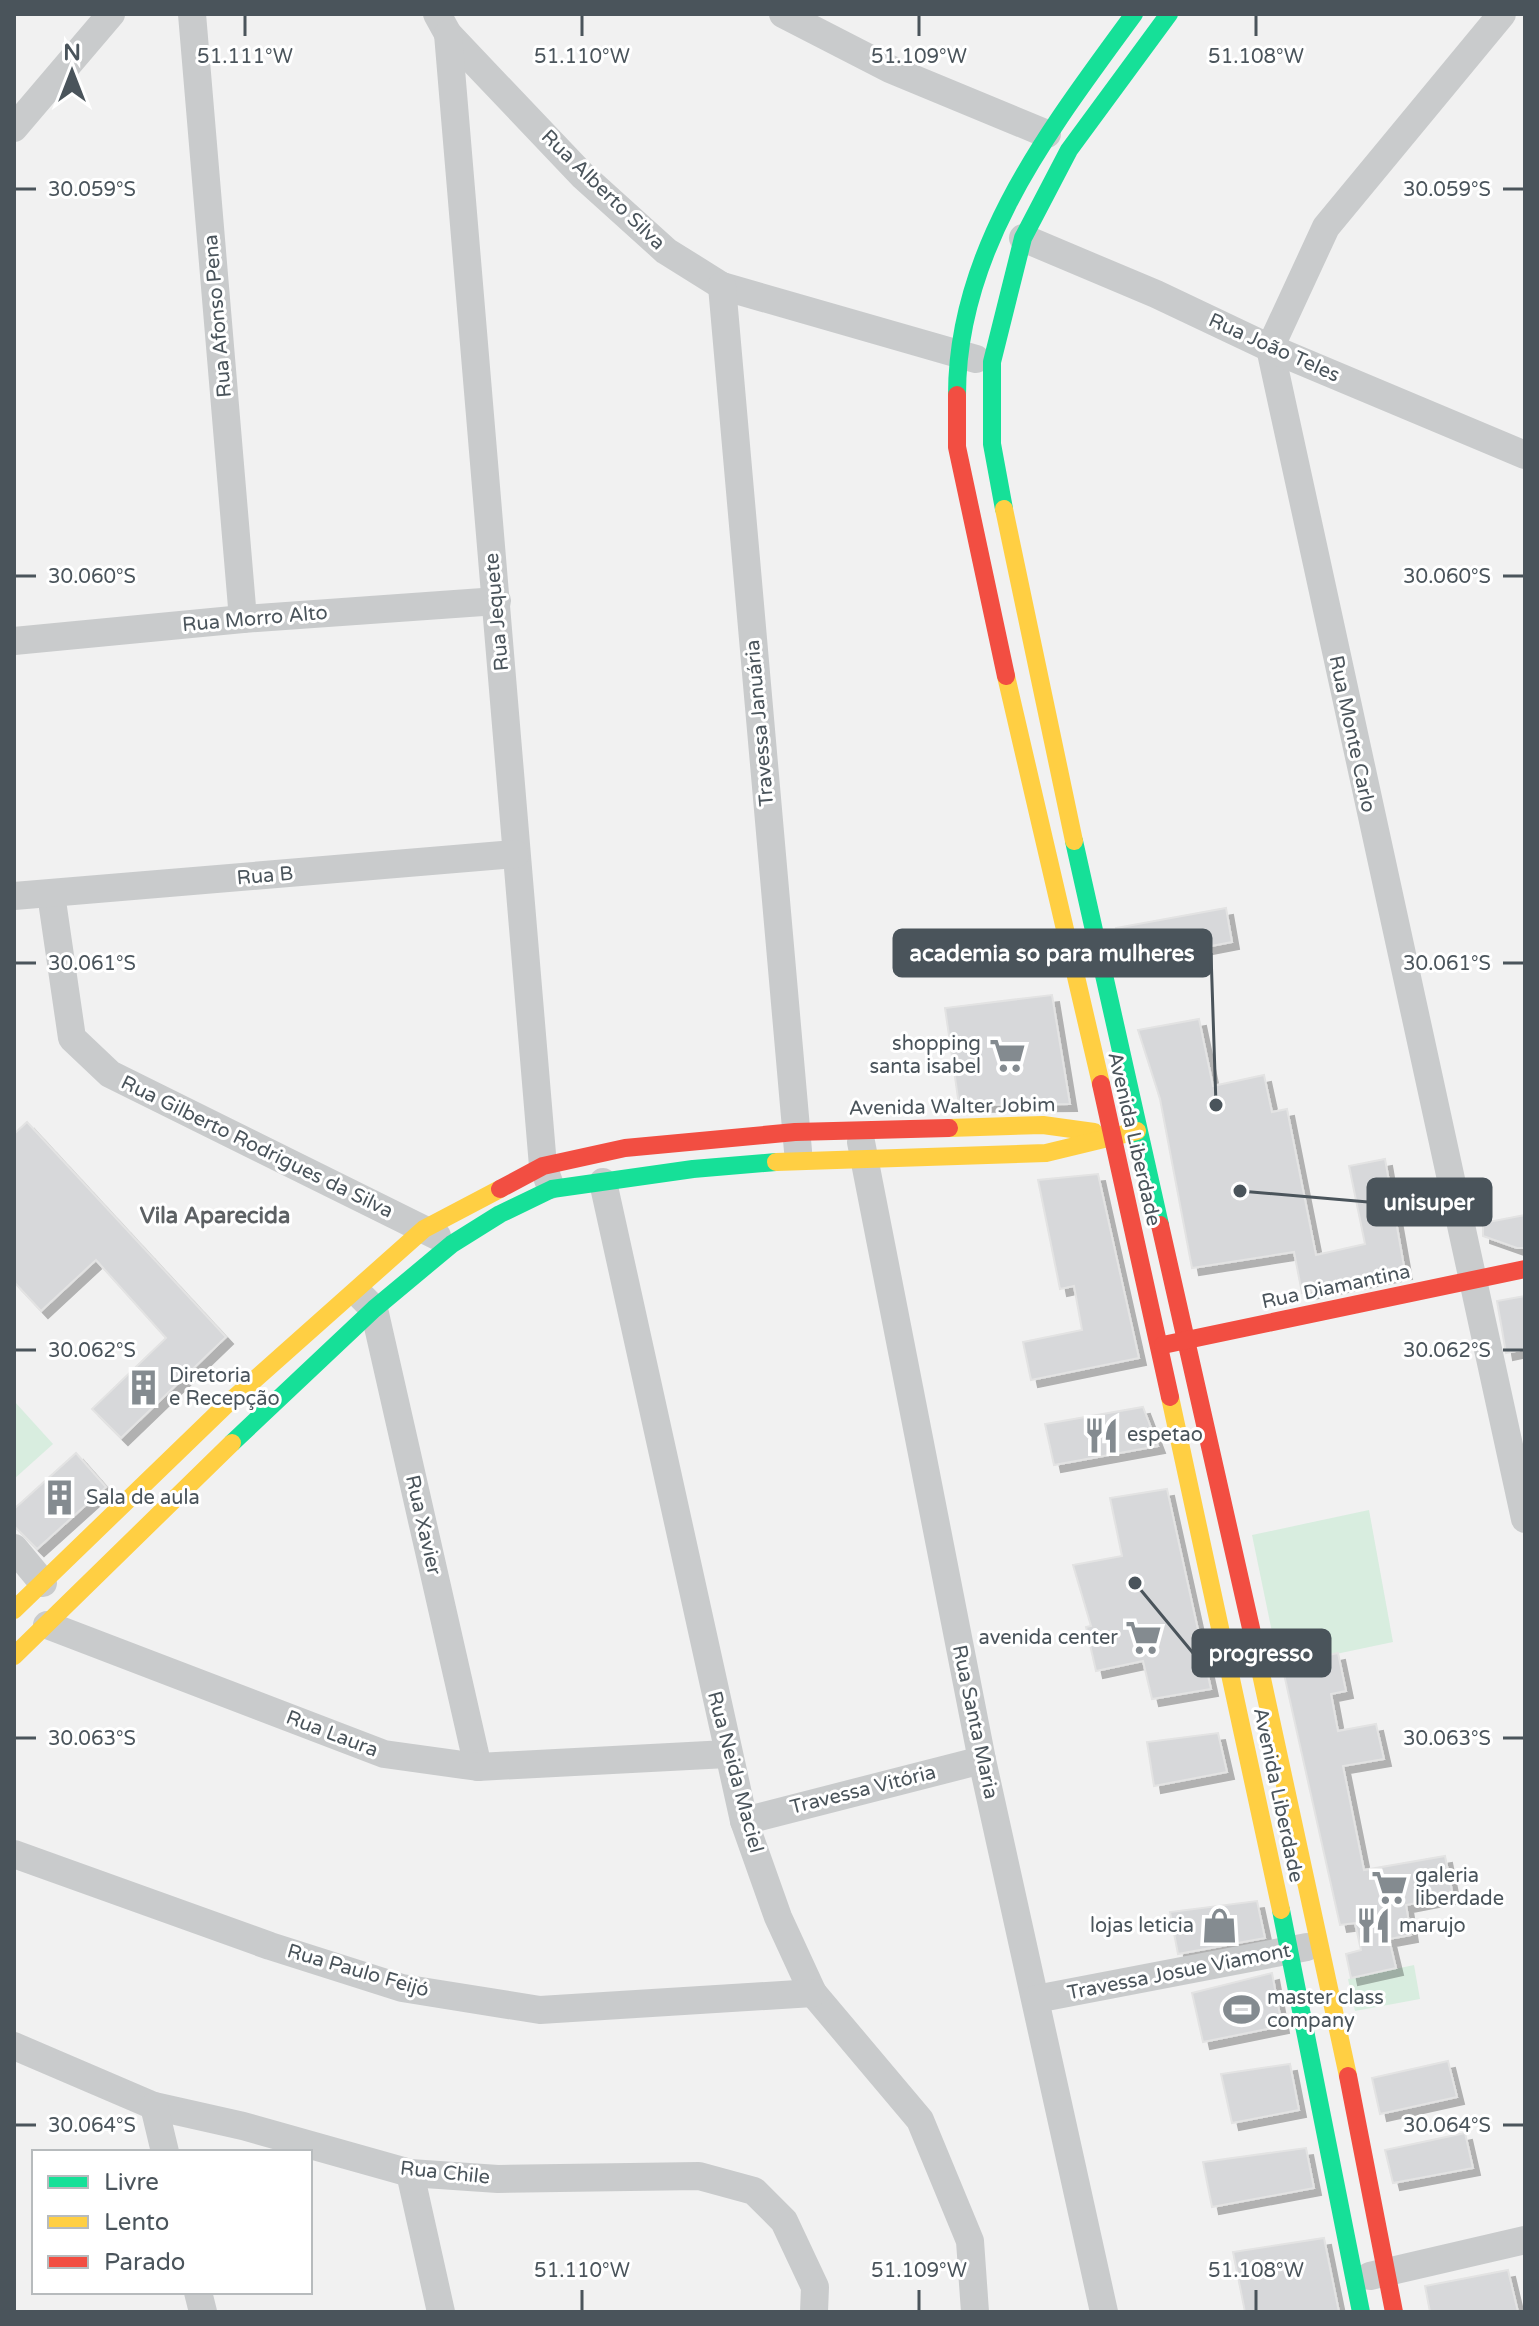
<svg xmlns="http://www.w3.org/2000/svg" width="1539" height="2326" viewBox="0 0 1539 2326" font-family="'Varela Round',sans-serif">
<defs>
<filter id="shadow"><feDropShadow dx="7" dy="7" stdDeviation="0" flood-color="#0004"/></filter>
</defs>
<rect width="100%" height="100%" fill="#f1f1f1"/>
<!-- green -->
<g fill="#d8eddf">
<polygon points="14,1401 53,1444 14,1479"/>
<polygon points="1369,1510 1393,1642 1279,1666 1252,1535"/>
<polygon points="1414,1965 1420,1999 1355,2011 1348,1979"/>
</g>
<!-- building -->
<g fill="#d7d8da" stroke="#e3e3e3" stroke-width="2" filter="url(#shadow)">
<polygon points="1226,908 1232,942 1123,963 1116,928"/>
<polygon points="1052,995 1070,1104 959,1105 945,1008"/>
<polygon points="1199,1019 1213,1086 1264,1075 1272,1112 1287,1109 1316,1255 1365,1244 1349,1166 1385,1159 1405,1272 1302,1293 1294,1252 1192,1268 1160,1099 1138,1030"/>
<polygon points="27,1122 226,1337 121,1438 92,1409 166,1338 96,1260 41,1311 14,1282 14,1134"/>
<polygon points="1098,1174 1139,1358 1031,1380 1023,1342 1082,1330 1074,1286 1060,1289 1038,1180"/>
<polygon points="1525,1215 1525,1248 1517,1248 1483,1236 1483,1223"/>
<polygon points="1525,1296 1525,1349 1506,1353 1497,1301"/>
<polygon points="1143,1407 1158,1446 1054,1465 1045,1424"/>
<polygon points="76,1453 106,1487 37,1549 14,1526 14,1509"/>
<polygon points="1167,1489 1211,1689 1152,1699 1143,1661 1096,1671 1086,1627 1091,1626 1073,1565 1122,1556 1110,1498"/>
<polygon points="1338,1653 1346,1691 1331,1694 1338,1731 1376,1724 1384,1759 1343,1766 1364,1870 1445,1856 1453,1896 1406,1905 1411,1935 1389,1939 1396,1968 1351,1978 1346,1954 1361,1950 1355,1923 1340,1925 1282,1665"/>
<polygon points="1218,1733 1227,1772 1154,1786 1147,1742"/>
<polygon points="1257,1901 1265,1938 1178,1954 1170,1912"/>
<polygon points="1272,1973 1282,2026 1203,2042 1192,1993"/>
<polygon points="1448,2061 1457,2097 1380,2114 1372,2078"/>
<polygon points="1290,2064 1299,2110 1232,2123 1221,2074"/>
<polygon points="1465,2133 1473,2168 1393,2183 1385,2150"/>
<polygon points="1306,2148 1314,2188 1212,2207 1203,2162"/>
<polygon points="1324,2238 1339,2312 1245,2312 1233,2252"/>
<polygon points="1508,2270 1518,2312 1430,2312 1425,2286"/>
</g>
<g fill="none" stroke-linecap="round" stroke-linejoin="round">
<!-- street -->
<g stroke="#c9cbcc" stroke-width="28">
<polyline points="192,14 243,619"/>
<polyline points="437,14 448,34 583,176 666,251 722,286 976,359"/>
<polyline points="783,14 890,69 1047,134"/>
<polyline points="1502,14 1326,227 1270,348 1525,1519"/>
<polyline points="448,34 543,1166 550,1185"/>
<polyline points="14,128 111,14"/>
<polyline points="1023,238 1156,294 1270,348 1525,455"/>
<polyline points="722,286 798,1151"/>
<polyline points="14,641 243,619 497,601"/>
<polyline points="51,894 72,1038 110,1074 437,1236"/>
<polyline points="14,896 515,854"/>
<polyline points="861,1142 982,1760 1104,2312"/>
<polyline points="603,1182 744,1821 778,1917 813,1993 920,2120 970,2241 975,2312"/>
<polyline points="362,1297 374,1309 478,1767"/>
<polyline points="14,1548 43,1583"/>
<polyline points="47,1625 384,1754 478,1767 727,1754"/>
<polyline points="744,1821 982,1760"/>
<polyline points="14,1854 270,1946 402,1988 540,2010 813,1993"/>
<polyline points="1036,1999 1307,1947"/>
<polyline points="14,2046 154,2106 243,2126 410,2173 498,2179 699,2176 754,2191 784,2221 815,2287 814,2312"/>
<polyline points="154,2106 165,2152"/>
<polyline points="410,2173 441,2312"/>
<polyline points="1370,2276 1525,2240"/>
<polyline points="198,2292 203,2312"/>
</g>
<!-- fast -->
<g stroke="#16e098" stroke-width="18">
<path d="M957,395C957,247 1051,128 1134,14"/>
<polyline points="1004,509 992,444 992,362 1023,238 1069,150 1169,14"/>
<polyline points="1074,841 1160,1225"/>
<polyline points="232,1443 374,1309 452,1244 500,1214 552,1189 693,1169 776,1162"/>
<polyline points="1281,1910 1361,2312"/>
</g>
<!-- slow -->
<g stroke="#ffcf43" stroke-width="18">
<polyline points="1004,509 1074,841"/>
<polyline points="1006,676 1101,1084"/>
<polyline points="949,1128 1043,1125 1094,1132"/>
<polyline points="776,1162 1046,1153 1137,1131"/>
<polyline points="1170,1397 1281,1910"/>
<polyline points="14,1610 225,1406 424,1229 500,1189"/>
<polyline points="1253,1637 1348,2076"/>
<polyline points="14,1656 232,1443"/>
</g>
<!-- jam -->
<g stroke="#f24e42" stroke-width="18">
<polyline points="957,395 957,447 1006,676"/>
<polyline points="1101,1084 1170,1397"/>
<polyline points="500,1189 543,1166 625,1148 795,1132 949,1128"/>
<polyline points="1160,1225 1253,1637"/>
<polyline points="1163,1345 1525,1269"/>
<polyline points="1348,2076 1394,2312"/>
</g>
</g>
<!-- ticks -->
<path fill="none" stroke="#4a545b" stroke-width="3" d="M245,16V36M582,16V36M919,16V36M1256,16V36M16,189H36M1503,189H1523M16,576H36M1503,576H1523M16,963H36M1503,963H1523M16,1350H36M1503,1350H1523M16,1738H36M1503,1738H1523M16,2125H36M1503,2125H1523M582,2290V2310M919,2290V2310M1256,2290V2310"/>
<!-- icons -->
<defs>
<symbol id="supermarket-bare" viewBox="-9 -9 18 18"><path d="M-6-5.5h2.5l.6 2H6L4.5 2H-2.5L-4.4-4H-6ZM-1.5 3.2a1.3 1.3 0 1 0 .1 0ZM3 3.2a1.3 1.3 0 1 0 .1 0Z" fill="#848b90" stroke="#fff" stroke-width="2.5" paint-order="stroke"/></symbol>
<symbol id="building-bare" viewBox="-9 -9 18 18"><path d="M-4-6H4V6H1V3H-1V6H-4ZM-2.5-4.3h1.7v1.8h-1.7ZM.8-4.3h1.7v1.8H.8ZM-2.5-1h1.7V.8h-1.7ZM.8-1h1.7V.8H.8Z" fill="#848b90" stroke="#fff" stroke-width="2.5" paint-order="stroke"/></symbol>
<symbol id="restaurant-bare" viewBox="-9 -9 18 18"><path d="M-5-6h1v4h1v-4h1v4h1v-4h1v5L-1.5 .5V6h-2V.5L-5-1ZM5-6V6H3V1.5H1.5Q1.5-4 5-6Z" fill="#848b90" stroke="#fff" stroke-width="2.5" paint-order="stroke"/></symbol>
<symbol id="shop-bare" viewBox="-9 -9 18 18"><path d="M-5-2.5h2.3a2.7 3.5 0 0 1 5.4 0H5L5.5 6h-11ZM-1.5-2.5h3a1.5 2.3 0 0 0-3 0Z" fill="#848b90" stroke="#fff" stroke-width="2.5" paint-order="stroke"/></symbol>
<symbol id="stadium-bare" viewBox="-9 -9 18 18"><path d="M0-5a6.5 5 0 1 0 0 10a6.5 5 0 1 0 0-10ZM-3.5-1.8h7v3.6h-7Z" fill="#848b90" stroke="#fff" stroke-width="2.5" paint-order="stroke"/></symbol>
</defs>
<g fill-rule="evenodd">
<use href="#supermarket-bare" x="982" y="1030" width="51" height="51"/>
<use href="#building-bare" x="118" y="1362" width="51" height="51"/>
<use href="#restaurant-bare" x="1076" y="1410" width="51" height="51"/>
<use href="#building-bare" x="34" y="1472" width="51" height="51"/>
<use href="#supermarket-bare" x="1118" y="1612" width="51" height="51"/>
<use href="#supermarket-bare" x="1364" y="1862" width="51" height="51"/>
<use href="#shop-bare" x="1194" y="1900" width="51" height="51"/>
<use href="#restaurant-bare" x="1348" y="1900" width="51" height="51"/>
<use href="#stadium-bare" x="1216" y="1984" width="51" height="51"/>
</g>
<g text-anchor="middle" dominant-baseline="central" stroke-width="6" stroke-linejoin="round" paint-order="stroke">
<!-- street labels -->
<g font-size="20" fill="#4a545b" stroke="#fff">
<text transform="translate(603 190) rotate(44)">Rua Alberto Silva</text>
<text transform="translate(218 316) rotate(-95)">Rua Afonso Pena</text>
<text transform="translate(1274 348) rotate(24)">Rua João Teles</text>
<text transform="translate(497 612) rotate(-95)">Rua Jequete</text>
<text transform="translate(255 619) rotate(-5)">Rua Morro Alto</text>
<text transform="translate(760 723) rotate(-95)">Travessa Januária</text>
<text transform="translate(1352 734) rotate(78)">Rua Monte Carlo</text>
<text transform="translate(265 876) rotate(-5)">Rua B</text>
<text transform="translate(952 1107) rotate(-1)">Avenida Walter Jobim</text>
<text transform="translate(1134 1139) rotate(77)">Avenida Liberdade</text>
<text transform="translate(257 1147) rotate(26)">Rua Gilberto Rodrigues da Silva</text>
<text transform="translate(1336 1287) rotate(-12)">Rua Diamantina</text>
<text transform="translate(423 1525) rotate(77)">Rua Xavier</text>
<text transform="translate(975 1722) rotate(78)">Rua Santa Maria</text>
<text transform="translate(332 1734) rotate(21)">Rua Laura</text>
<text transform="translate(735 1772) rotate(75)">Rua Neida Maciel</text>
<text transform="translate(863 1790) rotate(-14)">Travessa Vitória</text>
<text transform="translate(1278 1795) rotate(78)">Avenida Liberdade</text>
<text transform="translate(358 1971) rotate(16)">Rua Paulo Feijó</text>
<text transform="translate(1179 1972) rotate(-11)">Travessa Josue Viamont</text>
<text transform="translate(445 2173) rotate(6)">Rua Chile</text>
</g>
<!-- poi labels -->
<g font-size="20" fill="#4a545b" stroke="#fff" text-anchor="start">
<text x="981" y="1044" text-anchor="end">shopping<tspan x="981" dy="23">santa isabel</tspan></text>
<text x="169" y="1376">Diretoria<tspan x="169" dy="23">e Recepção</tspan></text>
<text x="1127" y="1435">espetao</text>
<text x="86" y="1498">Sala de aula</text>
<text x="1118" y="1638" text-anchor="end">avenida center</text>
<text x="1415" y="1876">galeria<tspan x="1415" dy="23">liberdade</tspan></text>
<text x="1194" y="1926" text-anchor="end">lojas leticia</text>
<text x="1399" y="1926">marujo</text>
<text x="1267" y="1998">master class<tspan x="1267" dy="23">company</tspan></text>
</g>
<!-- neighbourhood labels -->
<g font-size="22" font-weight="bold" fill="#5d6164" stroke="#fff">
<text x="215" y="1216">Vila Aparecida</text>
</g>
</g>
<g font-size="20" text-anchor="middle" fill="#4a545b" stroke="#fff" stroke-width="6" stroke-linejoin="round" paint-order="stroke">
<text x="245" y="63">51.111°W</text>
<text x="582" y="63">51.110°W</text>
<text x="919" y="63">51.109°W</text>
<text x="1256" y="63">51.108°W</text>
<text x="92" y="196">30.059°S</text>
<text x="1447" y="196">30.059°S</text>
<text x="92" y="583">30.060°S</text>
<text x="1447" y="583">30.060°S</text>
<text x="92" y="970">30.061°S</text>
<text x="1447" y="970">30.061°S</text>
<text x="92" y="1357">30.062°S</text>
<text x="1447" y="1357">30.062°S</text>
<text x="92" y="1745">30.063°S</text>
<text x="1447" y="1745">30.063°S</text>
<text x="92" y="2132">30.064°S</text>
<text x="1447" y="2132">30.064°S</text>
<text x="582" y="2277">51.110°W</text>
<text x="919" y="2277">51.109°W</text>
<text x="1256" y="2277">51.108°W</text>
</g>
<!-- callouts -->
<path fill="none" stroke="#4a545b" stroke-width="3" d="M1216 1105L1211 953M1240 1191L1368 1202M1135 1583L1193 1653"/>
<g fill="#4a545b" stroke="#fff" stroke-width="3">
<circle cx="1216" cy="1105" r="8"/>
<circle cx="1240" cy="1191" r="8"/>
<circle cx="1135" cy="1583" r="8"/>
</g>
<g fill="#4a545b" stroke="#4a545b" stroke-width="3">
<rect x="894" y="930" width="317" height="46" rx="8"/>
<rect x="1368" y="1179" width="123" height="46" rx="8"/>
<rect x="1193" y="1630" width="137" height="46" rx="8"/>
</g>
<g font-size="22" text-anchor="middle" font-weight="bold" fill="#fff">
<text x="1052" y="961">academia so para mulheres</text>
<text x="1429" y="1210">unisuper</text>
<text x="1261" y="1661">progresso</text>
</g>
<!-- border -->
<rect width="1539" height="2326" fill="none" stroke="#4a545b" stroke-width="32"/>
<!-- legend -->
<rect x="32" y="2150" width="280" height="144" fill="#ffffff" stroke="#b7bbbd" stroke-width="2"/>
<rect x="48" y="2176" width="40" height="12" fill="#16e098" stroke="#b7bbbd" stroke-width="2"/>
<text x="104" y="2190" font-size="24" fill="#4a545b">Livre</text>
<rect x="48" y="2216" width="40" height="12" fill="#ffcf43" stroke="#b7bbbd" stroke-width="2"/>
<text x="104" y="2230" font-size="24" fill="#4a545b">Lento</text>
<rect x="48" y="2256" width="40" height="12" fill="#f24e42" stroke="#b7bbbd" stroke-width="2"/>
<text x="104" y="2270" font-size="24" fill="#4a545b">Parado</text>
<!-- north arrow -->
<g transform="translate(72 72)" stroke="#ffffff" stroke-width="6" paint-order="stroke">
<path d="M0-6L14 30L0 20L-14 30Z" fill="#4a545b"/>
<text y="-12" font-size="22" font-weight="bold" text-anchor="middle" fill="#4a545b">N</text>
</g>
</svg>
